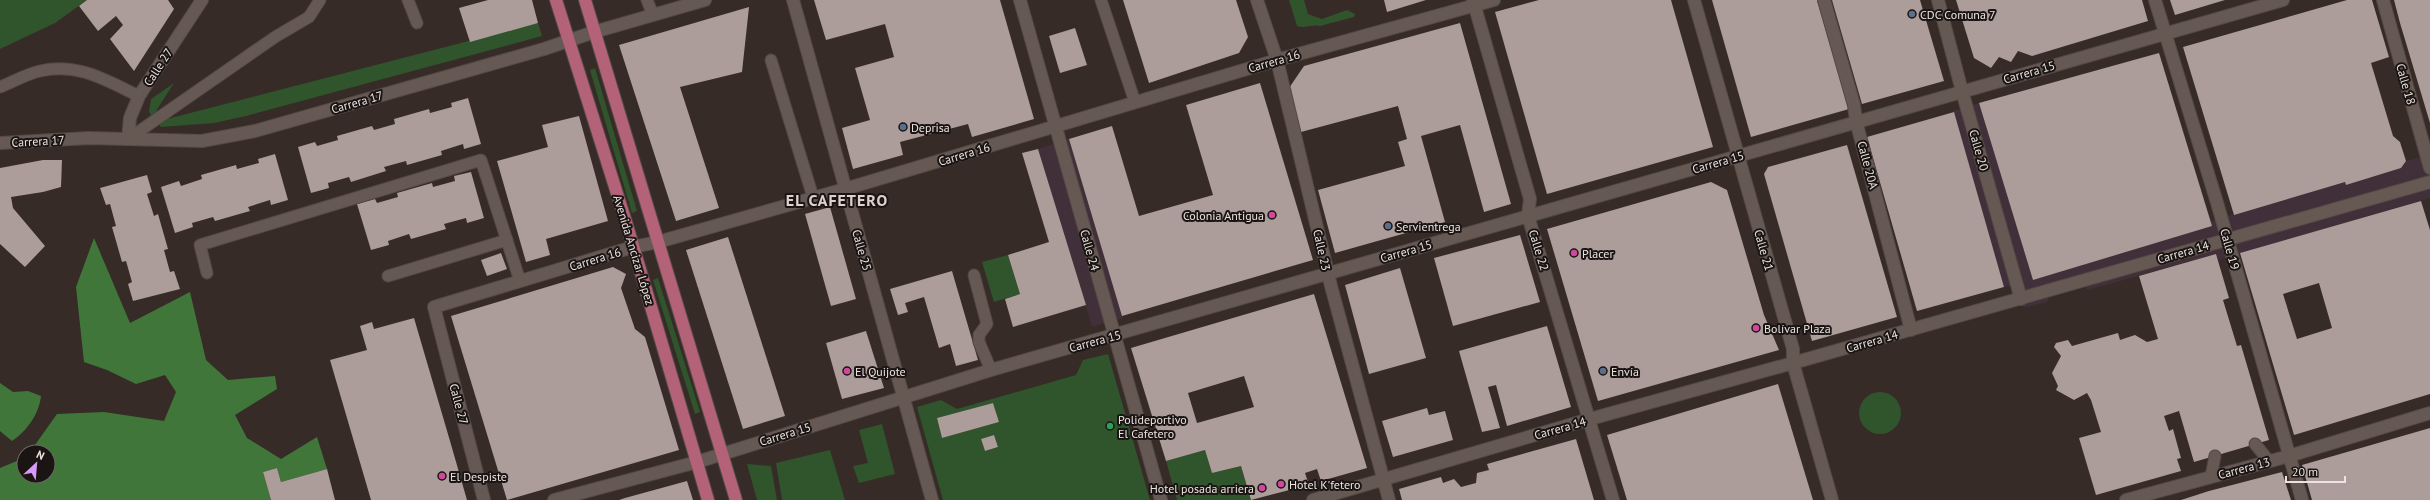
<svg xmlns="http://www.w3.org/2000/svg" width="2430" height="500" viewBox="0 0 2430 500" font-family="'PT Sans',sans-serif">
<rect width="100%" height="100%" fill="#362b27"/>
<!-- commercial -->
<g fill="#412f3a">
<polygon points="1979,103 2033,280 2212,226 2210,221 2345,182 2346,185 2401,168 2406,161 2430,154 2430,198 2218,260 2216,254 2088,290 2080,282 2052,290 2047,302 2024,308 2016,284 2004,287 1953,111"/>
<polygon points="1071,138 1123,318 1092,327 1038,149"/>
</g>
<!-- green -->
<g fill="#30542b" fill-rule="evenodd">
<polygon points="0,0 87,0 55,23 0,49"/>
<path d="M1289,0H1304L1308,14L1322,19L1347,10L1355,14L1354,17L1320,26C1311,24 1305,29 1297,26Z"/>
<polygon points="538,23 542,36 246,116 214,123 161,127 149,112 151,99 174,83 156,111 163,120"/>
<polygon points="595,68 637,211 632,213 590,70"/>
<polygon points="1008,255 1020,294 994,302 982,262"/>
<polygon points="658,278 700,412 695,414 653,280"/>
<path d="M1108,354L1150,500H943L917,407L941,400L957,409L1076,375L1083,360ZM993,403L999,422L942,438L937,418ZM994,435L998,447L985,451L981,439Z"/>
<circle cx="1880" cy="413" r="21"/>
<polygon points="882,424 895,474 859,483 853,466 868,463 859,430"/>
<polygon points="830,450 845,500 782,500 776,463"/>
<polygon points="1205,450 1212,473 1241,466 1251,500 1177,500 1166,461"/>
<polygon points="747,464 771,466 777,500 757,500"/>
</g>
<!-- forest -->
<g fill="#41763a">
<polygon points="94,238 130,323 190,292 206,360 228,380 275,376 277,389 235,415 247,438 281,459 317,437 327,469 281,482 277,468 263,472 271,500 0,500 0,468 24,458 24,476 48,476 48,452 30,452 57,414 104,412 164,421 176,392 165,375 136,384 107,370 84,362 76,287"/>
<path d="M0,383L13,392L28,391L41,396C39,414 27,431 12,441L0,431Z"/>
</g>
<!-- building -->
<g fill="#ac9c9a" fill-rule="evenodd">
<polygon points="87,0 168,0 174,9 134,71 110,39 123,25 116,16 98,31 79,6"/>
<polygon points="488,0 532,0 538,23 470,42 459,8"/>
<polygon points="814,0 1000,0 1034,119 972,137 968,124 900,142 903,155 853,169 842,128 870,120 855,68 894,57 885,24 826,40"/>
<polygon points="1123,0 1236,0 1248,37 1239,53 1149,83"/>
<polygon points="1384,0 1426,0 1387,12"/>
<polygon points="1539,0 1671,0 1713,147 1547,194 1495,12"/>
<polygon points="1712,0 1817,0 1849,109 1751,137"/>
<polygon points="1832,0 1920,0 1944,81 1862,104"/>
<polygon points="1956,0 2142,0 2148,21 2032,56 2018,51 2011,62 1999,57 1991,68 1974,58"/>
<polygon points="2170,0 2225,0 2175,15"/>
<polygon points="2347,0 2372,0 2389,57 2371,63 2393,136 2400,142 2406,161 2401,168 2346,185 2345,182 2234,215 2183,47"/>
<polygon points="2394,0 2430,0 2430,123 2400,23"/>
<polygon points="749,7 742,72 680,87 719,208 676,221 619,45"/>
<polygon points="1460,23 1511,204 1484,212 1460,125 1421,136 1445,222 1335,253 1318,190 1405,166 1398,142 1407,139 1398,106 1301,132 1289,88 1304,66"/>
<polygon points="1075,28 1087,65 1060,73 1049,36"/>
<polygon points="2159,53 2212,226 2033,280 1979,103"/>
<polygon points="1260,83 1313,260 1122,316 1069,139 1112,126 1139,216 1213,195 1186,105"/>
<polygon points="468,98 481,144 464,149 463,144 441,151 442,155 407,165 406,161 384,167 386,171 351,182 349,177 328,183 329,188 311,193 298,147 315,142 317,146 338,140 337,136 372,126 374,130 395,124 394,119 429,109 430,113 452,107 451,103"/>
<polygon points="1954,112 2004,287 1917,311 1867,137"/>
<polygon points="579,116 608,221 546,239 550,255 526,262 497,161 548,147 542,125"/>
<polygon points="1847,145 1897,317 1812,341 1764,174 1768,167"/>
<polygon points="1038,149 1086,305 1013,327 1005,299 1020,294 1008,255 1049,242 1022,153"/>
<polygon points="275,154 288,200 271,205 270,200 248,207 250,211 215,221 213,217 192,223 193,227 175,233 161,187 179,181 181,186 202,179 201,175 236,165 237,169 259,163 258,159"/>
<polygon points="43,160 62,160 61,187 43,192 11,197 13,208 45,246 25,267 0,244 0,168"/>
<polygon points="471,172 484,218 467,223 466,218 444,224 446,229 411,239 409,234 388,241 389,245 371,250 357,204 375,199 377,203 398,197 397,193 432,183 433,187 455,181 454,176"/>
<polygon points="147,175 152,192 147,194 154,216 158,214 168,249 164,250 170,272 174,271 180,289 133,301 128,284 132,282 126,261 122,262 112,227 116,226 110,204 106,205 100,188"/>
<polygon points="1711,182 1727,190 1764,315 1779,350 1598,401 1547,229"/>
<path d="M2421,201L2430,230V394L2294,435L2240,253ZM2319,283L2332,328L2297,339L2283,294Z"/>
<polygon points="830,207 856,299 831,306 805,214"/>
<polygon points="1520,235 1540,302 1453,326 1434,258"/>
<polygon points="728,237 785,416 743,429 686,250"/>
<polygon points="501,253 507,269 487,276 481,260"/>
<polygon points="2216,254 2229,298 2223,300 2237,346 2241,345 2269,440 2194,462 2179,411 2164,416 2169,431 2173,429 2181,458 2177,459 2181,471 2096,495 2079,438 2101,432 2091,400 2087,393 2074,400 2056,390 2058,386 2052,373 2061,356 2054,347 2056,343 2068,340 2072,346 2118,333 2120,340 2135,335 2147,342 2158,339 2139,276"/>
<polygon points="613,267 626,274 621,288 635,329 645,337 679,450 507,500 451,316"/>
<polygon points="1400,268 1426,358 1369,374 1345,285"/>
<polygon points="952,271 978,360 956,366 950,344 939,348 924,297 905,303 908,312 898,315 890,289"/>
<path d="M1314,294L1367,468L1321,481L1317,469L1305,473L1309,485L1251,500L1241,466L1212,473L1205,450L1166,461L1131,348ZM1244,376L1254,407L1197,423L1188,393Z"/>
<polygon points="414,318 450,441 467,500 371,500 330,360 367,350 360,326 372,322 374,329"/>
<polygon points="1547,326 1571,407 1507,426 1496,385 1488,387 1500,428 1482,432 1459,351"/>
<polygon points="866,331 884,388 842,399 826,343"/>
<polygon points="1778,384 1813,500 1627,500 1607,435"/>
<polygon points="993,403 999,422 942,438 937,418"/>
<polygon points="1427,408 1429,415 1445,411 1453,440 1393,457 1382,421"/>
<polygon points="2430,428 2430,500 2312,500 2302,465"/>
<polygon points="994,435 998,447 985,451 981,439"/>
<polygon points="1576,439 1594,500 1402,500 1399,489 1441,477 1443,483 1454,479 1461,487 1476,483 1477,473 1489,470 1487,464"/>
<polygon points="277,468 281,482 327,469 335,500 271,500 263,472"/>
<polygon points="2282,472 2291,500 2181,500 2209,491"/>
<polygon points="687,481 693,500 619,500 625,498"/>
</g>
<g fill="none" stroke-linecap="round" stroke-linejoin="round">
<defs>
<g id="service">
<polyline points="408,0 417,23"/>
<polyline points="647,0 653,15"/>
<polyline points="1101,0 1135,102"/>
<polyline points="771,60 813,197"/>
<path d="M0,87C13,82 26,74 40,71C78,62 107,81 139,96"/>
<polyline points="128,139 275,37 309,17 320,0"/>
<polyline points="207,273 200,245 481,160 520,281"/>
<polyline points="974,275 987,324 979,335 979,342 991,370"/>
<polyline points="388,276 507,240"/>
<polyline points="2255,444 2269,461"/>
<polyline points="2211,477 2215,456"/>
</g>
<g id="pedestrian">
<polyline points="1824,0 1854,105 1856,121 1911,330"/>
<polyline points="1962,91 2021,299"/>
<polyline points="1793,363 2430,182"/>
</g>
<g id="minor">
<polyline points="793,0 932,500"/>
<polyline points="1020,0 1161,500"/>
<polyline points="1257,0 1277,60 1331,286 1389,500"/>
<polyline points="1473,0 1530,199 1528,216 1613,500"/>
<polyline points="1938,0 1962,91"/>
<polyline points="2155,0 2218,206 2302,500"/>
<polyline points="2383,0 2430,168"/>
<polyline points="594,32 705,0"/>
<polyline points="128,139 130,118 139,96 202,0"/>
<polyline points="484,500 434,307 633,247 658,242 845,189 1277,60 1494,0"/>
<polyline points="554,500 697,462"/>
<polyline points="1313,500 1590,419 1793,363"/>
</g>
<g id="tertiary">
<polyline points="1694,0 1793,349 1793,363 1832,500"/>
<polyline points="0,143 89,138 202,141 255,131 544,49 594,32"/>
<polyline points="697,462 991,370 2283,0"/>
<polyline points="2126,500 2289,456 2430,413"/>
</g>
<g id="primary">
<polyline points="556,0 626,222 708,500"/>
<polyline points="585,0 736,500"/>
</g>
</defs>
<!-- service casing -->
<use href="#service" stroke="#534945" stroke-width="13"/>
<!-- pedestrian casing -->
<use href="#pedestrian" stroke="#534945" stroke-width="14"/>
<!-- minor casing -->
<use href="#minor" stroke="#534945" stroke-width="14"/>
<!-- tertiary casing -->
<use href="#tertiary" stroke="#534945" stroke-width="14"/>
<!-- primary casing -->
<use href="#primary" stroke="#534945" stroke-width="14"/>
<!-- service -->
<use href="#service" stroke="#665954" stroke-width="11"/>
<!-- pedestrian -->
<use href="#pedestrian" stroke="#665954" stroke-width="12"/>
<!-- minor -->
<use href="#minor" stroke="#665954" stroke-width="12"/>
<!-- tertiary -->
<use href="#tertiary" stroke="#665954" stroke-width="12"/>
<!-- primary -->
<use href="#primary" stroke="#b36277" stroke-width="12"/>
</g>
<!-- markers -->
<g fill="#5c6f8a" stroke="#1a1513" stroke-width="1.5">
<circle cx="1912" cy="14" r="4"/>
<circle cx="903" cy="127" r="4"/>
<circle cx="1388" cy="226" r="4"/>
<circle cx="1603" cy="371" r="4"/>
</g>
<g fill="#d1479c" stroke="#1a1513" stroke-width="1.5">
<circle cx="1272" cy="215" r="4"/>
<circle cx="1574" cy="253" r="4"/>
<circle cx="1756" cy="328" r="4"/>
<circle cx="847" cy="371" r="4"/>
<circle cx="442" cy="476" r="4"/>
<circle cx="1281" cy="484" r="4"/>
<circle cx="1262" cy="488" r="4"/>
</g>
<circle fill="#2e9e5b" stroke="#1a1513" stroke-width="1.5" cx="1110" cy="426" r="4"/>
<g text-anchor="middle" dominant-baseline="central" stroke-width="4" stroke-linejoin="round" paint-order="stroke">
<!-- poi labels -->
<g font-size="12" fill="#ebe3e0" stroke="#1a1513" text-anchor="start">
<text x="1920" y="14">CDC Comuna 7</text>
<text x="911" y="127">Deprisa</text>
<text x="1264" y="215" text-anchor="end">Colonia Antigua</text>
<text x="1396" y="226">Servientrega</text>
<text x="1582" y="253">Placer</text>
<text x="1764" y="328">Bolívar Plaza</text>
<text x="855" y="371">El Quijote</text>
<text x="1611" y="371">Envía</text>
<text x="1118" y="419">Polideportivo<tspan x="1118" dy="14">El Cafetero</tspan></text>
<text x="450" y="476">El Despiste</text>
<text x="1289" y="484">Hotel K'fetero</text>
<text x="1254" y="488" text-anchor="end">Hotel posada arriera</text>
</g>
<!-- street labels -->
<g font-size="12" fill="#ebe3e0" stroke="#1a1513">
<text transform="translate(1274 61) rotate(-16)">Carrera 16</text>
<text transform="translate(158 67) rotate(-57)">Calle 27</text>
<text transform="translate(2029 72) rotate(-16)">Carrera 15</text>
<text transform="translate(2406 84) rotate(74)">Calle 18</text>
<text transform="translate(357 102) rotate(-16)">Carrera 17</text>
<text transform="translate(38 141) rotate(-3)">Carrera 17</text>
<text transform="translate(1979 150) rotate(74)">Calle 20</text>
<text transform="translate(964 154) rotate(-17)">Carrera 16</text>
<text transform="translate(1718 162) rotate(-16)">Carrera 15</text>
<text transform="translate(1868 165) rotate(75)">Calle 20A</text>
<text transform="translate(2230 249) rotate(74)">Calle 19</text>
<text transform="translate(634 250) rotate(73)">Avenida Ancizar López</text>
<text transform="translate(862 250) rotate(74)">Calle 25</text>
<text transform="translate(1090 250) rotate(74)">Calle 24</text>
<text transform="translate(1322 250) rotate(77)">Calle 23</text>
<text transform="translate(1539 250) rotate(73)">Calle 22</text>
<text transform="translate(1764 250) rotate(74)">Calle 21</text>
<text transform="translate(1406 251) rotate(-16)">Carrera 15</text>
<text transform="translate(2183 252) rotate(-16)">Carrera 14</text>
<text transform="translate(595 259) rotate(-17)">Carrera 16</text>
<text transform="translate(1095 341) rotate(-15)">Carrera 15</text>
<text transform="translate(1872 341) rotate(-16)">Carrera 14</text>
<text transform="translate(459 404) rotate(75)">Calle 27</text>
<text transform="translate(1560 428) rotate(-16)">Carrera 14</text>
<text transform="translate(785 434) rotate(-17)">Carrera 15</text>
<text transform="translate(2244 468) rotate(-15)">Carrera 13</text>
</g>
<!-- district labels -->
<g font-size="16" font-weight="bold" letter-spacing="1" fill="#e0d1cb" stroke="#1a1513">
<text x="837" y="200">EL CAFETERO</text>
</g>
</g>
<!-- north arrow -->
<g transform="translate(36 464) rotate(26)"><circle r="19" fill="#1a1513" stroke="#6e6765"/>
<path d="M0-3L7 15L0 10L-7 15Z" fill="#d89af8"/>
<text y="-6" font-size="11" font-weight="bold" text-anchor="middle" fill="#ebe3e0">N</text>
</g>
<!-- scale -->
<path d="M2286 476v6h59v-6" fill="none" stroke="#ebe3e0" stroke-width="2"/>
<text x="2292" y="476" font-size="12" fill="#ebe3e0" stroke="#1a1513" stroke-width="3" paint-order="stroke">20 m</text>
</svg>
